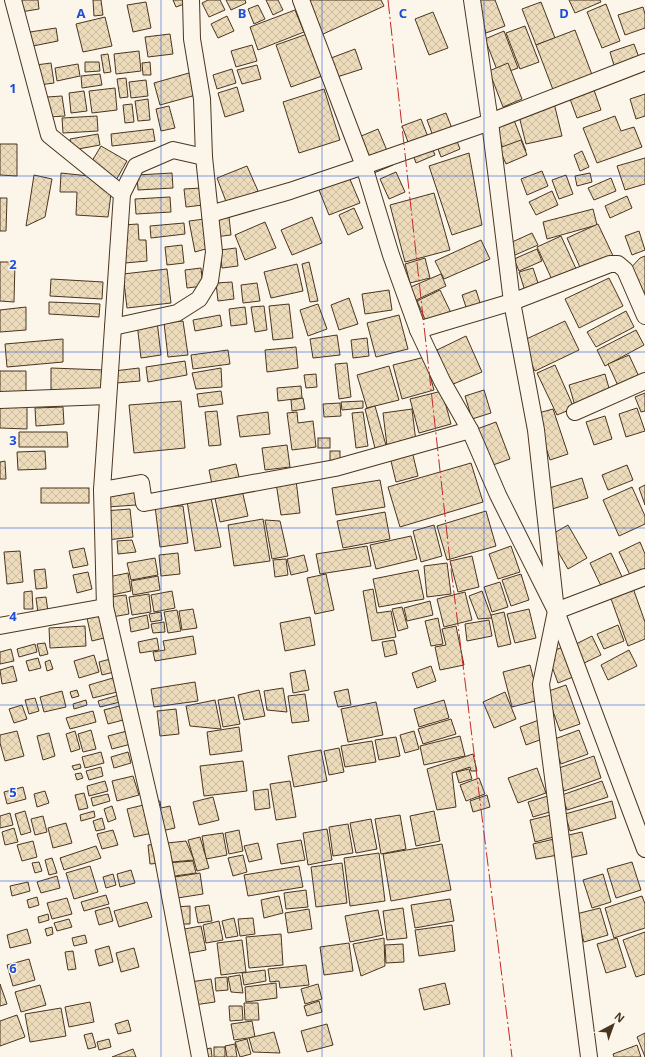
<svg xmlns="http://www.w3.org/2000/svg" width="645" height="1057" viewBox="0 0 645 1057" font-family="'Noto Sans',sans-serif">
<defs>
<pattern id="building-cross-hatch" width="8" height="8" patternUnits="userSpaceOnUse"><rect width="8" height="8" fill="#ecdcbc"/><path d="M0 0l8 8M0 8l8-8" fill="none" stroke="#ccbda1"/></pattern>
</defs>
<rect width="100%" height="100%" fill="#fbf6e9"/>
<!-- building -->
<g fill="url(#building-cross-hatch)" stroke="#4a3520">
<polygon points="20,0 38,0 39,9 21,12"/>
<polygon points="93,0 101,0 103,15 94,16"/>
<polygon points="173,0 186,0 187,3 176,7"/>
<polygon points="208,0 220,0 225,10 209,17 202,3"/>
<polygon points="226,0 245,0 246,3 231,10"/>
<polygon points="266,0 278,0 283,10 273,15"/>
<polygon points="309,0 381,0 384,6 321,35"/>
<polygon points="473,0 495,0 505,26 486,33"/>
<polygon points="569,0 600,0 601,2 575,13"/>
<polygon points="146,2 151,28 133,32 127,5"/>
<polygon points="541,2 555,38 536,45 522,9"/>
<polygon points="606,4 620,41 602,48 587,12"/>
<polygon points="258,5 265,19 254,24 248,9"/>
<polygon points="643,7 645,14 645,28 625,35 618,15"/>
<polygon points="295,10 304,32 258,50 250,27"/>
<polygon points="433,12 448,48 429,55 415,19"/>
<polygon points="227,16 234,31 218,38 211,24"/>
<polygon points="105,17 112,46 83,52 76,24"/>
<polygon points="525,26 539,62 520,69 506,33"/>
<polygon points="56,28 58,41 33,46 30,32"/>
<polygon points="575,30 594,80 555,95 536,45"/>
<polygon points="504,31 518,68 499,75 485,39"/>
<polygon points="170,34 173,54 148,57 145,37"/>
<polygon points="307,34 322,76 291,87 276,45"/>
<polygon points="634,44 641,63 616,72 610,52"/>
<polygon points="252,45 257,61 236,67 231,51"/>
<polygon points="355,49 362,69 337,77 331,58"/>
<polygon points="139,51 141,71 116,74 114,54"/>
<polygon points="108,54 111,72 104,73 101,55"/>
<polygon points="85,62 99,62 100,71 85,72"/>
<polygon points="150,62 151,75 143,75 142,63"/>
<polygon points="51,63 54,83 39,85 36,65"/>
<polygon points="508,63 522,99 503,107 489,71"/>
<polygon points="78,64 80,76 57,81 55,68"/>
<polygon points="257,65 261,79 242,84 237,70"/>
<polygon points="232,69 236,83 217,89 213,75"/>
<polygon points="189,73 196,95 160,105 154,83"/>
<polygon points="100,74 102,85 82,88 81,76"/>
<polygon points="126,78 128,97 120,98 117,79"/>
<polygon points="146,80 148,96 131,98 129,82"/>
<polygon points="237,87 244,111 225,117 218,93"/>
<polygon points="115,88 117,110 92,113 89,91"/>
<polygon points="324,89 340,140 299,153 283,102"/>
<polygon points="594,90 601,110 577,118 570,99"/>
<polygon points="84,91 87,111 71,113 69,93"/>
<polygon points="645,94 645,116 636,119 630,99"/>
<polygon points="62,96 65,116 49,117 47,97"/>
<polygon points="148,99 150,120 138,121 135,101"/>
<polygon points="554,103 562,136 526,144 518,112"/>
<polygon points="132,104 134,122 125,123 123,105"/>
<polygon points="169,106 175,128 161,131 156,109"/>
<polygon points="446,113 460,149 441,157 427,120"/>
<polygon points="512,115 526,151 507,158 493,123"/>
<polygon points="97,116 98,131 63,133 62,118"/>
<polygon points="615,116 621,131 634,127 642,147 597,163 583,128"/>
<polygon points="421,119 435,155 416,163 402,126"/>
<polygon points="153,129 155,141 112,146 111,134"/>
<polygon points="378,129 393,165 374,173 359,137"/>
<polygon points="98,134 100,145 73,150 70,139"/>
<polygon points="521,140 527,155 506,164 499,148"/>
<polygon points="0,144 17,144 17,176 0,175"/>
<polygon points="101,146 127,161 115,182 89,166"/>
<polygon points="582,151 589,167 580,171 574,155"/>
<polygon points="469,153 482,225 452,235 429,166"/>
<polygon points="645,158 645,184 625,190 617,166"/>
<polygon points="247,166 258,191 227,204 217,178"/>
<polygon points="542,171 548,186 527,195 521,179"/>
<polygon points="396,172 405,192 389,199 380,179"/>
<polygon points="61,173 98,177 112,186 108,217 76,215 77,192 60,192"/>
<polygon points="172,173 173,188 138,190 137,175"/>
<polygon points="590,173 592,182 577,186 575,176"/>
<polygon points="34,175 52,179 45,217 26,226"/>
<polygon points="566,175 573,194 559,199 552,180"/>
<polygon points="349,177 360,203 329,215 319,190"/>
<polygon points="611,178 616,191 594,200 588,188"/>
<polygon points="201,188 203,205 186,207 184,189"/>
<polygon points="552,191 558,205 536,215 529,202"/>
<polygon points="434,193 450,250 405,262 390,205"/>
<polygon points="627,196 632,208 610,218 605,206"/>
<polygon points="170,197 171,212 136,214 135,199"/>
<polygon points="0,198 7,198 6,231 0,231"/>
<polygon points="354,208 363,228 348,235 339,215"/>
<polygon points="593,209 597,225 547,239 543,222"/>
<polygon points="229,217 231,235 214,237 212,219"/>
<polygon points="312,217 322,243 292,255 281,230"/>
<polygon points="205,219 209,248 195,252 189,221"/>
<polygon points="265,222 276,248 245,260 235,235"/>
<polygon points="184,223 185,234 151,238 150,226"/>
<polygon points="138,224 139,240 146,240 147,261 125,263 123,225"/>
<polygon points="598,224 615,260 583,274 567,238"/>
<polygon points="639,231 645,250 632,255 625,236"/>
<polygon points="532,233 538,245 515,255 510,243"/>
<polygon points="561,236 578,273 554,284 537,247"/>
<polygon points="481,240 490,259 444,279 435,261"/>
<polygon points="182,245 184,263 167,265 165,247"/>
<polygon points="236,248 238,266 222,268 220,250"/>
<polygon points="537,249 542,261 519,271 514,259"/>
<polygon points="645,256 645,314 627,272 640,258"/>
<polygon points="425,258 430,278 410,283 405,264"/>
<polygon points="0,262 15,262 14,302 0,301"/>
<polygon points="309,262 318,301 310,302 302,264"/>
<polygon points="297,264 303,291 271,298 264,272"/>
<polygon points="201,268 203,286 187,288 185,270"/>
<polygon points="533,268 539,286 525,291 519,272"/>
<polygon points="167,269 171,303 127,308 123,274"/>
<polygon points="441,274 446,286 412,302 406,289"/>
<polygon points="609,278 623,306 579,328 565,299"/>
<polygon points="51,279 103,282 102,299 50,296"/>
<polygon points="232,282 234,299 218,301 216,283"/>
<polygon points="257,283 260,301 243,303 241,285"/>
<polygon points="389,290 392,310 365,314 362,294"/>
<polygon points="440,290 452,315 428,326 417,301"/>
<polygon points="476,290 482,309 468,313 462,295"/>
<polygon points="349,298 358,324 339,330 331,305"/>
<polygon points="49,302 100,304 99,317 49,314"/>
<polygon points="289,304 293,338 273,340 269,306"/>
<polygon points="318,304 327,329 308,336 300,310"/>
<polygon points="264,306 267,330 255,332 251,307"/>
<polygon points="26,307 26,330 0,332 0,310"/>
<polygon points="245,307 247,324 231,326 229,309"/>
<polygon points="626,311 634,327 596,347 587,332"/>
<polygon points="220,315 222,326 195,331 193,320"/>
<polygon points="399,315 408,349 376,357 367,323"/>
<polygon points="157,321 161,355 141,358 137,323"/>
<polygon points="183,321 188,355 168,357 164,323"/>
<polygon points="565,321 579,350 535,371 520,342"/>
<polygon points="636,330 644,345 605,366 597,350"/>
<polygon points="337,335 340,355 313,358 310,339"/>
<polygon points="466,336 482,372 451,385 437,350"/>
<polygon points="367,338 369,356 353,358 351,340"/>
<polygon points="63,339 63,362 7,367 5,344"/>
<polygon points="296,347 298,368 267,372 265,350"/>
<polygon points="228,350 230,364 193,369 191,355"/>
<polygon points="629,355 641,381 620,390 608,364"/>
<polygon points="425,357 434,390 402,399 393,365"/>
<polygon points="185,361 187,375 148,382 146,367"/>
<polygon points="347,363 351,397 339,399 335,364"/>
<polygon points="555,365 574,408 557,415 537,373"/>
<polygon points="389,366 399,400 367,408 357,375"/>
<polygon points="51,368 104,370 103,395 51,394"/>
<polygon points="139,368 140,381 116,383 114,371"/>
<polygon points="221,368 222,387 196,389 192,373"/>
<polygon points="0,371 26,371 26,396 0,395"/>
<polygon points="316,374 317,387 306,388 304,375"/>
<polygon points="605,374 611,395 575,406 569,385"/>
<polygon points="301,386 302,398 278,401 277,388"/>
<polygon points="484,390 491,413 472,419 465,396"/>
<polygon points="221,391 223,404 199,407 197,394"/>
<polygon points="442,391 451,424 419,433 410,399"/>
<polygon points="645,393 645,411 641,412 635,397"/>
<polygon points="303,398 305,409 292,411 291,400"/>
<polygon points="181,401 185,448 134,453 129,405"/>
<polygon points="363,401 363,408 342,410 341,402"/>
<polygon points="340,403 341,416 324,417 323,404"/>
<polygon points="0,404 27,404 27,429 0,428"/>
<polygon points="375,406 387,449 376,452 365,409"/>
<polygon points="63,407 64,424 36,426 35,408"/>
<polygon points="637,408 645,431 626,437 619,414"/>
<polygon points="412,409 416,442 387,446 383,413"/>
<polygon points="553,409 568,454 550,460 535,414"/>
<polygon points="217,411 221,445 209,446 205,412"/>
<polygon points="268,412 270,434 240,437 237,416"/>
<polygon points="297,412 298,423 313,421 316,447 292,450 287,413"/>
<polygon points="363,412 368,446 356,448 352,413"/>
<polygon points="605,416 612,439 594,445 586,422"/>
<polygon points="496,422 510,459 493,465 477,429"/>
<polygon points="19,432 67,432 68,447 19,447"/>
<rect x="318" y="438" width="12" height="10"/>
<polygon points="287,445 290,467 265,470 262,448"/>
<polygon points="45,451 46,469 18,470 17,452"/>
<rect x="330" y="451" width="10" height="10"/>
<polygon points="412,451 418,476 396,482 390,457"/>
<polygon points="5,461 6,479 0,479 0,462"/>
<polygon points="471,463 483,502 400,527 388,487"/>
<polygon points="236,464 248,516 220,522 209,470"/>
<polygon points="627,465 633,480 608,490 602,475"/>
<polygon points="582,478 588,498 552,509 546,489"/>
<polygon points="296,480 300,513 281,515 276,483"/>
<polygon points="380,480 385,507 336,515 332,488"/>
<polygon points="645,485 645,505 639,488"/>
<polygon points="632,487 645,516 645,524 619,536 603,500"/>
<rect x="41" y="488" width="48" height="15"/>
<polygon points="136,492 136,505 107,507 107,493"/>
<polygon points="211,498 221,547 195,551 187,501"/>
<polygon points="155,506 183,506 188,543 160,547"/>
<polygon points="130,509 133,537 107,540 104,511"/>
<polygon points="486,511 496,546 447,560 437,526"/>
<polygon points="385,512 390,539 343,548 337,521"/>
<polygon points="263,519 270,561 234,566 228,525"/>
<polygon points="265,520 280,521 288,556 272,559"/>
<polygon points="434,525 442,556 421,562 413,531"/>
<polygon points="568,525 587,558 568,569 549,536"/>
<polygon points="411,536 417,559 376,569 370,545"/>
<polygon points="132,540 136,552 118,554 117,541"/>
<polygon points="640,542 645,554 645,571 631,577 619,552"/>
<polygon points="367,546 371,566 320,574 316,554"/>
<polygon points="511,546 520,572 498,579 489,554"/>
<polygon points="84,548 88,565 73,568 69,551"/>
<polygon points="20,551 23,582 7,584 4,552"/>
<polygon points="178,553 180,574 161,576 159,555"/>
<polygon points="611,553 623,579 602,588 590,563"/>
<polygon points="304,555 308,571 291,575 287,559"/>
<polygon points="472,556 479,587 458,592 450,561"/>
<polygon points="155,558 158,575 131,580 127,563"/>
<polygon points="286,559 288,575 275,577 273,560"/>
<polygon points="447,563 451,594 427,597 424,566"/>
<polygon points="45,569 47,588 36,589 34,570"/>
<polygon points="418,570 424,599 379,607 373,579"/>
<polygon points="88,572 92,589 77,593 73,575"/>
<polygon points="128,573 131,591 112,595 108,577"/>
<polygon points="326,574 334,610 315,614 307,578"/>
<polygon points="521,574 529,600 511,606 502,580"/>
<polygon points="158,576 160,590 133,595 131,581"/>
<polygon points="500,582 508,607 492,612 484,587"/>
<polygon points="633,588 645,622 645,639 628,646 610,596"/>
<polygon points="373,589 377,613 391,611 396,637 372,641 363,591"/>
<polygon points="32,591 33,609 24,609 24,592"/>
<polygon points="172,591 175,608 154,612 151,595"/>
<polygon points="482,591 492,618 478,619 469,596"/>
<polygon points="465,592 472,620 444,627 437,599"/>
<polygon points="149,594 151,612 132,615 129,597"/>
<polygon points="126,595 129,614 112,617 109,597"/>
<polygon points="46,597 48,612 38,613 36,598"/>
<polygon points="430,601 433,615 407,621 404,608"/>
<polygon points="402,607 408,628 398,631 392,609"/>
<polygon points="193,609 197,628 182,630 179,611"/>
<polygon points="529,609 536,638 515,643 507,614"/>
<polygon points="177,610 181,631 168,633 164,612"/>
<polygon points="161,612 162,620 151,622 149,614"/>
<polygon points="504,612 511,644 498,647 491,615"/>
<polygon points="103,614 108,637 92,641 87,618"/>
<polygon points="147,615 149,628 131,632 129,619"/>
<polygon points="310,617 315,645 285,651 280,623"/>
<polygon points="438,618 443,644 431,646 425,621"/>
<polygon points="489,620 492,636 467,641 465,624"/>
<polygon points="164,622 165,632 153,633 151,624"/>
<polygon points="618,625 624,641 604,649 597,634"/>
<polygon points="85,626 86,646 50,648 49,628"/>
<polygon points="456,626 464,665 440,670 435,647 446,645 442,629"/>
<polygon points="193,636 196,654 155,661 153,652 165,650 163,641"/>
<polygon points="592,636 601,655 580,665 572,646"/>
<polygon points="157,638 159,650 140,653 138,642"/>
<polygon points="394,640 397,654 385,657 382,642"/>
<polygon points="45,643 48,654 40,656 37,644"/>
<polygon points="35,644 37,652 19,657 17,649"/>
<polygon points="563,647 573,677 558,683 547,653"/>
<polygon points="11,649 14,661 0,664 0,652"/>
<polygon points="629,650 637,666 608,680 601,665"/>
<polygon points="94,655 99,672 79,678 74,661"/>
<polygon points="38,658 41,668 29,671 26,661"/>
<polygon points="114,658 118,671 102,675 99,662"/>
<polygon points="50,660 53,669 47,671 45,662"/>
<polygon points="530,665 539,700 512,707 503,672"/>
<polygon points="13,666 17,681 2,684 0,670"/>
<polygon points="431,666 436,681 417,688 412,673"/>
<polygon points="305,670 309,690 293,693 290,673"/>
<polygon points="113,678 117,692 93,698 89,685"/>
<polygon points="195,682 198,701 154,707 151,689"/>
<polygon points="566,685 580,724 560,731 546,692"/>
<polygon points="283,688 287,712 267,710 264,691"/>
<polygon points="348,689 351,705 338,707 334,692"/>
<polygon points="77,690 79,696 72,698 70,692"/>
<polygon points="259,690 265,716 244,720 238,695"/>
<polygon points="62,691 66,707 44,712 40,697"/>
<polygon points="505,692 516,719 494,728 483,702"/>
<polygon points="305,694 309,721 292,723 288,696"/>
<polygon points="119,695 120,702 100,707 98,701"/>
<polygon points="234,697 240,724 223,727 218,700"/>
<polygon points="35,698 39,711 29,714 25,700"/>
<polygon points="86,700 87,705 74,709 73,704"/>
<polygon points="215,700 221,729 190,726 186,706"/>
<polygon points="444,700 449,718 419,727 414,709"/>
<polygon points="376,702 383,735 348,742 341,709"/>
<polygon points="22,705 27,719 14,723 9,709"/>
<polygon points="123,705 127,719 108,724 104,710"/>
<polygon points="176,709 179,734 160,736 157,711"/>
<polygon points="93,711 96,722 70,729 66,718"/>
<polygon points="451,719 456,734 423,744 418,729"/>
<polygon points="539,720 545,738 526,745 520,727"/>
<polygon points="239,727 242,751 210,755 207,732"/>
<polygon points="91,730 96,749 83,752 78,734"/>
<polygon points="579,730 588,754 561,764 552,740"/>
<polygon points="17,731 24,756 5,761 0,743 0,735"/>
<polygon points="75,731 80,749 71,752 66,734"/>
<polygon points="127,731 131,744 112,749 108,736"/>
<polygon points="414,731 419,749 405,753 400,735"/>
<polygon points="49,733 55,756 43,760 37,736"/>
<polygon points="460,736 465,756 424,765 420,746"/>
<polygon points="396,737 400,756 379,760 375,740"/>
<polygon points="372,741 376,762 345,767 341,746"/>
<polygon points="339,748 344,772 329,775 324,751"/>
<polygon points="321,750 327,781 294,787 288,756"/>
<polygon points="101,752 104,763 85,768 82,757"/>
<polygon points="128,752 131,763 114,768 111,757"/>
<polygon points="473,754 477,771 471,771 470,767 452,773 456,807 437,810 427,769"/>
<polygon points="594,756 601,778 564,791 556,769"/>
<polygon points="243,761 247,791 204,796 200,766"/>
<polygon points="80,764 81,768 74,770 72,766"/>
<polygon points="101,767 103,776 89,780 86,771"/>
<polygon points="537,768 546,793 518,803 508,778"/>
<polygon points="469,769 472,779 459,783 456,772"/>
<polygon points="81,773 83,778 77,780 75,774"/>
<polygon points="133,776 139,795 117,801 112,781"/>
<polygon points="479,778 485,794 466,801 460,785"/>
<polygon points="105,781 108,791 89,796 87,786"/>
<polygon points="290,781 296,817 276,820 270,784"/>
<polygon points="602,781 608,797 567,810 562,795"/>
<polygon points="23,787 26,799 7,804 4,792"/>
<polygon points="268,789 270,808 255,810 253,791"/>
<polygon points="45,791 49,803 37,807 34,794"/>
<polygon points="84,793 88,808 79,810 75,795"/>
<polygon points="108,794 110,801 93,806 91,798"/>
<polygon points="487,795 490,807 473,812 470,801"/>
<polygon points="548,796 553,811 533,817 528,802"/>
<polygon points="213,797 219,820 199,825 193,802"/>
<polygon points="160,801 161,808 170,806 175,828 134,837 127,809"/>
<polygon points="612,801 616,818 570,831 565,814"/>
<polygon points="112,806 116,819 108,822 104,809"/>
<polygon points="25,811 31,832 21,835 15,814"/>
<polygon points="94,811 95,817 81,821 80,815"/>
<polygon points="434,811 440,841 416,846 410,816"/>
<polygon points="10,813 13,825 0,828 0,816"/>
<polygon points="400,815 406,849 381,854 375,819"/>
<polygon points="551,815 557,836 535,842 530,820"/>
<polygon points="43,816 47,832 35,835 31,819"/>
<polygon points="102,818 105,829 96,831 93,821"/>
<polygon points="371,819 377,849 356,853 350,823"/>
<polygon points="66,823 72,843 53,848 48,828"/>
<polygon points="348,824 353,853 333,856 329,827"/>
<polygon points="14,828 18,842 5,845 2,832"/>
<polygon points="327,829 332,860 308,865 303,833"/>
<polygon points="113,830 118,845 102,849 97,834"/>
<polygon points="239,830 243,851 229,854 225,833"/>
<polygon points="582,832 587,854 569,858 564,836"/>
<polygon points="223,833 227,855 206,859 202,836"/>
<polygon points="200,837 209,868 197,871 188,840"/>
<polygon points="554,839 558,855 536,859 533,844"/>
<polygon points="301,840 305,860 281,864 277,844"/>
<polygon points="33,841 37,857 22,861 17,845"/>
<polygon points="186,841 194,860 150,864 148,845"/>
<polygon points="258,843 262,859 249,862 244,846"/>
<polygon points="442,844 451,890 391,901 383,854"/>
<polygon points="96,846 101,858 64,870 60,858"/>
<polygon points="379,853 385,901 350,906 344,858"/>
<polygon points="243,855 247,872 233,876 228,858"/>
<polygon points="52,858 57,873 49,875 45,860"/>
<polygon points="193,861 196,873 168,877 166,863"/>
<polygon points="39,862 42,871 35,873 32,863"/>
<polygon points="632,862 641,890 616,898 607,869"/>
<polygon points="342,863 347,903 316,907 311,867"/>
<polygon points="90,866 98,892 74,899 66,873"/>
<polygon points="299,866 303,887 248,896 244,875"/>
<polygon points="131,870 135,883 120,887 117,874"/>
<polygon points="200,873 203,894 171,899 168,878"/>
<polygon points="113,874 116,885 106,888 103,877"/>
<polygon points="603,874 611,902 592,908 583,880"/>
<polygon points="57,876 60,888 41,893 37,882"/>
<polygon points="28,882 30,891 12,896 10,886"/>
<polygon points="306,890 308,907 286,909 284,893"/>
<polygon points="106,895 109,904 84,911 81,902"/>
<polygon points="279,896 283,913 264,918 261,900"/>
<polygon points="642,896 645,904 645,928 614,938 605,908"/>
<polygon points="37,897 39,905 29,908 27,900"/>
<polygon points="67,898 72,914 52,919 47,903"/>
<polygon points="450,899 454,921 415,928 411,905"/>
<polygon points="147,902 152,917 119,927 114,911"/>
<polygon points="209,905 212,921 198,923 195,907"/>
<polygon points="190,906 190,924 176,924 175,907"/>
<polygon points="109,907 113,921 99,925 95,911"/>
<polygon points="403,908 407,938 387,940 383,911"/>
<polygon points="600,908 608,935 584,942 576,914"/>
<polygon points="309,909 312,929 288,933 285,913"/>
<polygon points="378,910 383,935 350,942 345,916"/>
<polygon points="48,914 49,920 39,923 38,917"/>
<polygon points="234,918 238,936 226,938 222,921"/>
<polygon points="253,918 255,934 240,936 238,919"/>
<polygon points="69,919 72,927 57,931 54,923"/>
<polygon points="219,921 223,940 206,943 203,925"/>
<polygon points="452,925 455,951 419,956 415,930"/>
<polygon points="201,926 206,950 184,954 179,930"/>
<polygon points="52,927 53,934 47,936 45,929"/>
<polygon points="27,929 31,943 10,948 7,935"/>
<polygon points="645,932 645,974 636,977 623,940"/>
<polygon points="281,934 283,965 249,968 246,937"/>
<polygon points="85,935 87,943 74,946 72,938"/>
<polygon points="384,938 385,966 361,976 353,944"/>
<polygon points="617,938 626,967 606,973 597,944"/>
<polygon points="242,940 246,972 221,975 217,943"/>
<polygon points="349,943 353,971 324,975 320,947"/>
<polygon points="403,944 404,962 386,963 385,945"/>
<polygon points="109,946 113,962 99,966 95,950"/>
<polygon points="134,948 139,967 121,972 116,953"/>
<polygon points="73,951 76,969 68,970 65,952"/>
<polygon points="29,959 35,980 13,986 7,965"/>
<polygon points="306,965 309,985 280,988 279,981 270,982 268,969"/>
<polygon points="265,970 266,981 244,985 242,973"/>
<polygon points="240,975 243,993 231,992 228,977"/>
<polygon points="227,977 228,990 216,991 215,978"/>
<polygon points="211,979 215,1002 194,1005 190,982"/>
<polygon points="276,983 277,998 246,1002 245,987"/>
<polygon points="445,983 450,1004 424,1010 419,989"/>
<polygon points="0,984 7,1004 0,1006"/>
<polygon points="318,984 322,999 305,1004 301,989"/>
<polygon points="40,985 46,1005 21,1012 15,992"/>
<polygon points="319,1001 322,1012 307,1016 304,1006"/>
<polygon points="90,1002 94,1022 69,1027 65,1007"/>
<polygon points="244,1003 258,1003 259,1020 245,1020"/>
<polygon points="229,1006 242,1006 243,1020 230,1021"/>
<polygon points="61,1008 66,1036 30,1042 25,1014"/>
<polygon points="17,1015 25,1037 0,1046 0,1021"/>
<polygon points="128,1020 131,1031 118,1034 115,1024"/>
<polygon points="252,1021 255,1037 234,1040 231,1024"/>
<polygon points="327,1024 333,1045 307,1052 301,1031"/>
<polygon points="274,1032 280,1053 253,1052 249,1038"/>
<polygon points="92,1033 96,1047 88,1049 84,1035"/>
<polygon points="645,1033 645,1057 637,1037"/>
<polygon points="109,1039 111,1047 99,1050 97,1042"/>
<polygon points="247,1039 251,1054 240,1057 235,1042"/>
<polygon points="235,1044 237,1057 227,1057 225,1046"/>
<polygon points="637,1045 641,1057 614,1057 613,1054"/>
<rect x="214" y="1047" width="11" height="10"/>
<polygon points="211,1048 212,1057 201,1057 201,1050"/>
<polygon points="133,1049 136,1057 112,1057"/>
</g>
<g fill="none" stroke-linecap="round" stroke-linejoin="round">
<defs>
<g id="street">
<polyline points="13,0 49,135 122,194 102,490 105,607 162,853 200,1057"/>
<polyline points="191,0 192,39 202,99 204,157"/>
<polyline points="301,0 364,166 490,122 645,62"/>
<polyline points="472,0 490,122 512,302 536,430 556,611 541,684 589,1057"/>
<polyline points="122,194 136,166 173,150 204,157 210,214 290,191 364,166 391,255 418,330 442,381 470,430 498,495 556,611 645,849"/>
<polyline points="113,327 177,313 199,299 210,281 214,252 210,214"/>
<polyline points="418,330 512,302 610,264 618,264 625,270 645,316"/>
<polyline points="0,400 108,396"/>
<polyline points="575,412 645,381"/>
<polyline points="102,490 141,483 144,503 335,468 470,430"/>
<polyline points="556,611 645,577"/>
<polyline points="0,626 105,607"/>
</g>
</defs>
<!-- street casing -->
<use href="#street" stroke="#4a3520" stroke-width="18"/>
<!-- street -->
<use href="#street" stroke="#fbf6e9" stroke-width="16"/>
<!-- power -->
<polyline stroke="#c62828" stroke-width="1" stroke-dasharray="14 3 2 3" stroke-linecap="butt" points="388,0 450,561 512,1057"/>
</g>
<!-- grid -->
<path fill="none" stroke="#1d4ed8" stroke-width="1" stroke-opacity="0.55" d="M161,0V1057M322,0V1057M484,0V1057M0,176H645M0,352H645M0,528H645M0,705H645M0,881H645"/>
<g font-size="13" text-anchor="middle" font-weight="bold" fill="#1d4ed8" stroke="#fbf6e9" stroke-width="3" stroke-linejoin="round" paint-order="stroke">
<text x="81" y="18">A</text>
<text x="242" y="18">B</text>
<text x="403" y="18">C</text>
<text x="564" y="18">D</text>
<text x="13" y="93">1</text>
<text x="13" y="269">2</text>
<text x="13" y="445">3</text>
<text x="13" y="621">4</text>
<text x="13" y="797">5</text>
<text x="13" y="973">6</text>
</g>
<!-- north arrow -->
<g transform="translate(613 1025) rotate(41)" stroke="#fbf6e9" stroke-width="3" paint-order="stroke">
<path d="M0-3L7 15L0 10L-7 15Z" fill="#4a3520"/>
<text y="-6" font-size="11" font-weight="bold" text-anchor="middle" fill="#4a3520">N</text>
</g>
</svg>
